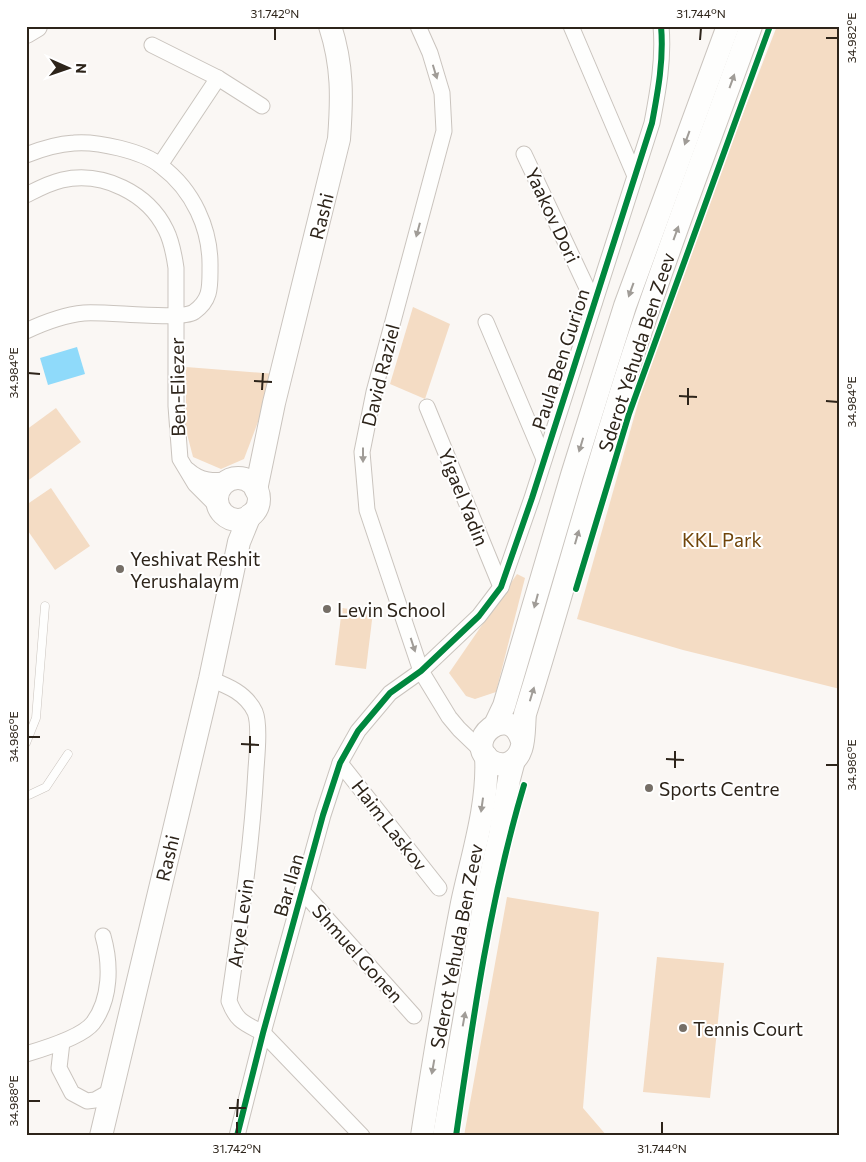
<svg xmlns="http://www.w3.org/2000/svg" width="866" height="1162" viewBox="0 0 866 1162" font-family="Commissioner,sans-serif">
<rect width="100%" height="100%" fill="#faf7f4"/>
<!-- green -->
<g fill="#f4dcc4">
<polygon points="777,26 840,26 840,689 683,650 577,619 659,329"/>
<polygon points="413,307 450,324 425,399 390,384"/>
<polygon points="186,367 276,374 244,459 221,469 193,457 186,430"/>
<polygon points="56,408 81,442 26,482 26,430"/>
<polygon points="51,488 90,546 55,570 26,528 26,505"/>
<polygon points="517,574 525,578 496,692 475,699 466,696 449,673"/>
<polygon points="342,608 373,612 366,669 335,665"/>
<polygon points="507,897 599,912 583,1108 607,1136 464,1136"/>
<polygon points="657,957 724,963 710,1098 643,1092"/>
</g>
<!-- water -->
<polygon fill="#8fdafa" points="77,347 85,374 48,385 40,358"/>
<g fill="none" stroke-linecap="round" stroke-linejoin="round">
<defs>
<g id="lane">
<polyline points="26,743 36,718 45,606"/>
<polyline points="26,794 29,795 46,787 68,754"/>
</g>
<g id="street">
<polyline points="418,26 430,53 442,93 444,131 374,392 362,452 367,510 421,671 449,717 459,729 484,753"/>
<polyline points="571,26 635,176"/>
<polyline points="152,45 218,78 262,106"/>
<polyline points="524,154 594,303"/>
<path d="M26,155C41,149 58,144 74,143C97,141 143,151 161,166C193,190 211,229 210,268C210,287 211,300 194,312C180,321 106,311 84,313C63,315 45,322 26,331"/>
<polyline points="160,165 218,78"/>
<path d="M26,195C38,189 49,183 62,180C103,171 148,193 166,230C172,242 174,254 176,268V406L180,459L195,484L219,508"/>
<polyline points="486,322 544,459"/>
<polyline points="427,407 501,587"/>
<path d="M188,470C201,482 214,481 230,480"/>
<path d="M210,679C228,686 246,693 255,712C260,724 257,755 256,769C252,847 240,924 229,1001C237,1022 244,1023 263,1033L362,1136"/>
<polyline points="340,763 439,888"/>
<polyline points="302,891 414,1016"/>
<polyline points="62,1042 59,1068 72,1093 87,1101 95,1100 111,1091"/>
<path d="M26,1054C43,1049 82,1037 93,1023C111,999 111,964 103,936"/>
<path d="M237,1136L263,1033L323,815L340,763L358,731L390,693L421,671L479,616L501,587L532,498L652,123C658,91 664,59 661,26"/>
</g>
<g id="secondary">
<polyline points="26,32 36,26"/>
<circle cx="238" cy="499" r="21"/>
<path d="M256,490L274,403L339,139C342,99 343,66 330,26"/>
<polyline points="495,725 504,706 572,475 608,360 625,306 728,26"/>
<path d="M522,741C510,700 461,741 491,761C496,764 501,765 506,764C527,759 523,730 525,714C561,599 592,482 629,367C666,252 710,140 751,26"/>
<polyline points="101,1136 210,679 239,542 250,515"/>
<path d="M422,1136C434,1058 447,980 462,903C472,856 489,804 486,756"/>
<polyline points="444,1136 484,906 500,835 509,779 514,760"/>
</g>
</defs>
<!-- lane casing -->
<use href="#lane" stroke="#cac4be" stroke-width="9"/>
<!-- street casing -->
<use href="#street" stroke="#cac4be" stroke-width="17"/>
<!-- secondary casing -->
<use href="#secondary" stroke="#cac4be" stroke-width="24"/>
<!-- lane -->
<use href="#lane" stroke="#fefefd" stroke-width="8"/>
<!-- street -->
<use href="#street" stroke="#fefefd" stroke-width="15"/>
<!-- secondary -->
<use href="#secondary" stroke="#fefefd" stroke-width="22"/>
<defs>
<g id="cycleway">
<polyline points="576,589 629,414 770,26"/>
<path d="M237,1136L263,1033L323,815L340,763L358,731L390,693L421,671L479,616L501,587L532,498L652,123C658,91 664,59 661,26"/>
<path d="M456,1136C473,1018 490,899 524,785"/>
</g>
</defs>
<!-- cycleway casing -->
<use href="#cycleway" stroke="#fff" stroke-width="9"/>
<!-- cycleway -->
<use href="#cycleway" stroke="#00873e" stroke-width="6"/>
</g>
<!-- one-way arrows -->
<defs><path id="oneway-solid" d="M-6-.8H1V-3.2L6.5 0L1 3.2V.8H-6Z" transform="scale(1.25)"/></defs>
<g fill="#a09c97">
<use href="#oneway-solid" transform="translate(435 72) rotate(73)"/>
<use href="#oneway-solid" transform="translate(732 81) rotate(-70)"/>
<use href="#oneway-solid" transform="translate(687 138) rotate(110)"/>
<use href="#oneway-solid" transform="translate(418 230) rotate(105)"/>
<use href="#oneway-solid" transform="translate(676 233) rotate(-70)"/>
<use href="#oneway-solid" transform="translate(631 290) rotate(110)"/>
<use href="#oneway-solid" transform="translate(581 445) rotate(107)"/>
<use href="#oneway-solid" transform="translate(363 455) rotate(90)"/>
<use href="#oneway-solid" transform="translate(577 537) rotate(-74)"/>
<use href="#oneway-solid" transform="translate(536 601) rotate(105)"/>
<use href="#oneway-solid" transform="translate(413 645) rotate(72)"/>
<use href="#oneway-solid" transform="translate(532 694) rotate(-73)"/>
<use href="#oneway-solid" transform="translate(482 805) rotate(98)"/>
<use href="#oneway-solid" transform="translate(464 1019) rotate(-80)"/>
<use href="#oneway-solid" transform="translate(433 1067) rotate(100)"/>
</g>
<!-- ticks -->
<path fill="none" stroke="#2d241a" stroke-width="2" d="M826,38H838M275,40V28M700,40L701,28M28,373L40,374M254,381L272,382M262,390L263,373M679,396L697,397M826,401L838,402M688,405V388M28,737H40M241,744L259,745M250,753V736M666,759L684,760M826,765H838M675,768V751M28,1101H40M229,1108H246M237,1117L238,1099M237,1134V1122M662,1134V1122"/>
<!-- markers -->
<g fill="#756e66" stroke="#fff" stroke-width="2">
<circle cx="120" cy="569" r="5"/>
<circle cx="327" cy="609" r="5"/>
<circle cx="649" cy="788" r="5"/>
<circle cx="683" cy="1028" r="5"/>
</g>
<g text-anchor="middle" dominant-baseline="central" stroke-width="4" stroke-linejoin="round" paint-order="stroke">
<!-- street labels -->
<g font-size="19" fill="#2d241a" stroke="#fff">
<text transform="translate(553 215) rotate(65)">Yaakov Dori</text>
<text transform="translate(321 216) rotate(-76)">Rashi</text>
<text transform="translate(636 352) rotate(-72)">Sderot Yehuda Ben Zeev</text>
<text transform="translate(560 359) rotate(-72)">Paula Ben Gurion</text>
<text transform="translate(380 375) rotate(-76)">David Raziel</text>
<text transform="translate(177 387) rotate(-91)">Ben-Eliezer</text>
<text transform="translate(464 497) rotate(68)">Yigael Yadin</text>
<text transform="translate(390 825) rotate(52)">Haim Laskov</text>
<text transform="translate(167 858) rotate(-77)">Rashi</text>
<text transform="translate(288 885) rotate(-74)">Bar Ilan</text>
<text transform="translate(240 923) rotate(-82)">Arye Levin</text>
<text transform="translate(456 946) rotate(-79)">Sderot Yehuda Ben Zeev</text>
<text transform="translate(358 953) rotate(48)">Shmuel Gonen</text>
</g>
<!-- park labels -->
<g font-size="19" fill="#70450a" stroke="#fff">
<text x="722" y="539">KKL Park</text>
</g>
<!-- poi labels -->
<g font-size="19" fill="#2d241a" stroke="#fff" text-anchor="start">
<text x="130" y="558">Yeshivat Reshit<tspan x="130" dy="22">Yerushalaym</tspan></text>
<text x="337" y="609">Levin School</text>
<text x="659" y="788">Sports Centre</text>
<text x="693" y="1028">Tennis Court</text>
</g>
</g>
<!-- border -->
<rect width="866" height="1162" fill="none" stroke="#ffffff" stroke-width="55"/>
<!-- north arrow -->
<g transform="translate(68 68) rotate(92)" stroke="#ffffff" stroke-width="4" paint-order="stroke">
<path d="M0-4L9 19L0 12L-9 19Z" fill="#2d241a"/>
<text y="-8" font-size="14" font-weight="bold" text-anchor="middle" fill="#2d241a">N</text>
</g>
<rect x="28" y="28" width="810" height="1106" fill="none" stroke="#2d241a" stroke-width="2"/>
<g font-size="12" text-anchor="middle" fill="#2d241a">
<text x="275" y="18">31.742°N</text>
<text x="701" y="18">31.744°N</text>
<text transform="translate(852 38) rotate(-90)" y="4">34.982°E</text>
<text transform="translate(14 373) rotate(-90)" y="4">34.984°E</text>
<text transform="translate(852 402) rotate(-90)" y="4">34.984°E</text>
<text transform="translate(14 737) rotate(-90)" y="4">34.986°E</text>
<text transform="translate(852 765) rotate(-90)" y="4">34.986°E</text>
<text transform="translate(14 1101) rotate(-90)" y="4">34.988°E</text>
<text x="237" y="1153">31.742°N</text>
<text x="662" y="1153">31.744°N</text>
</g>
</svg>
